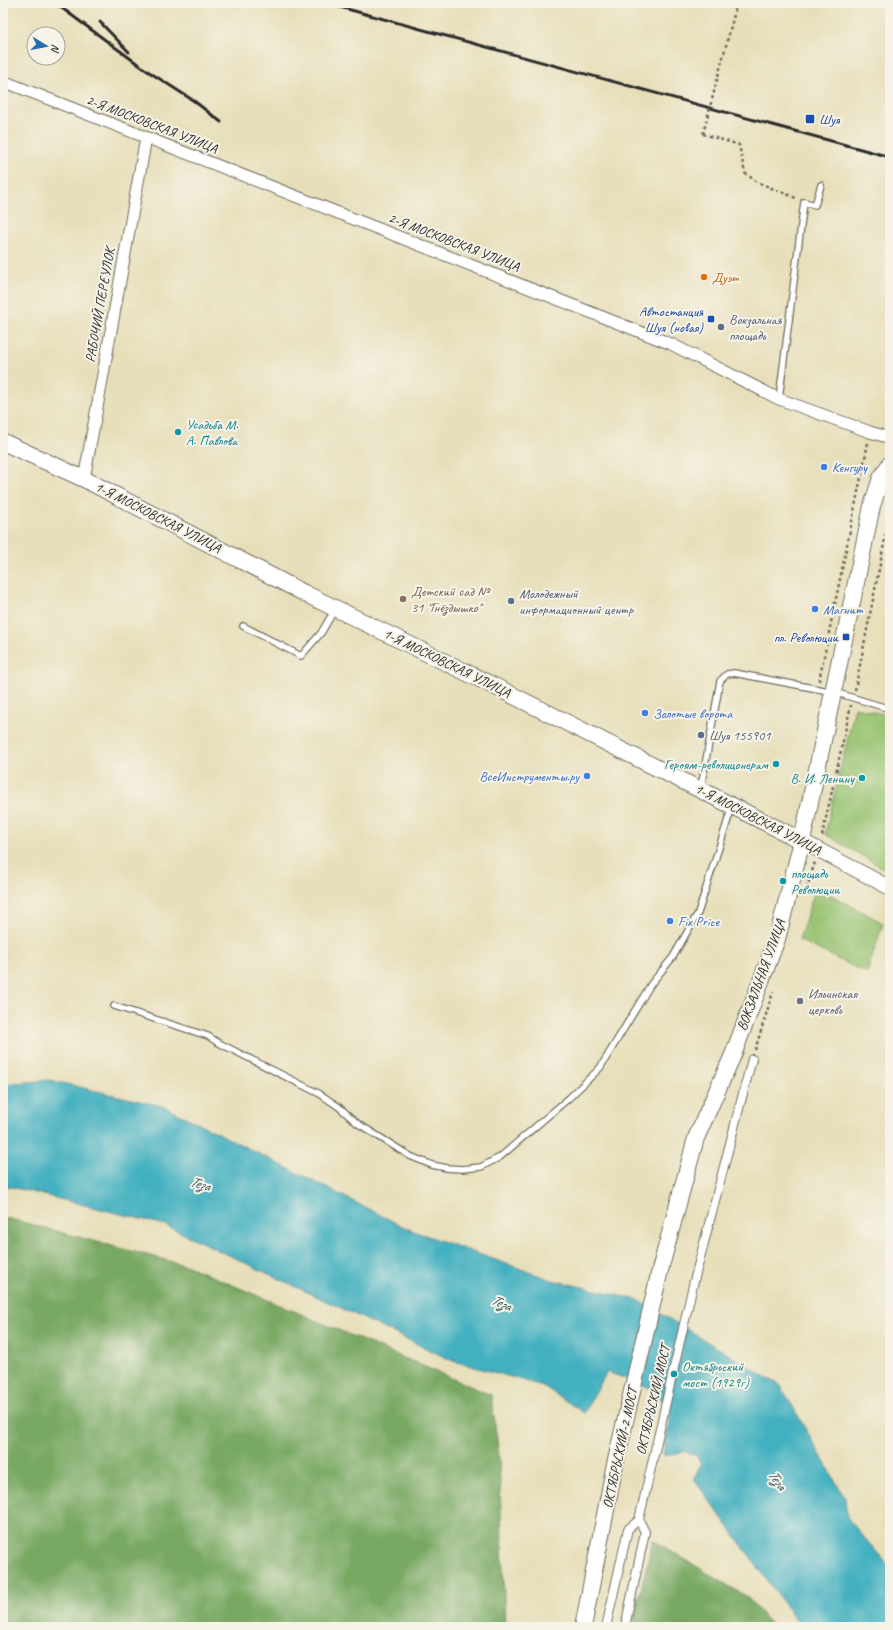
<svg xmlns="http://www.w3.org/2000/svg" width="893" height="1630" viewBox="0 0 893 1630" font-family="Caveat,sans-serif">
<rect width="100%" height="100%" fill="#f7f3e8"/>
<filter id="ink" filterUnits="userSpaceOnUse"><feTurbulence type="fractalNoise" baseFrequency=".025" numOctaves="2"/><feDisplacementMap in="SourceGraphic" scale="8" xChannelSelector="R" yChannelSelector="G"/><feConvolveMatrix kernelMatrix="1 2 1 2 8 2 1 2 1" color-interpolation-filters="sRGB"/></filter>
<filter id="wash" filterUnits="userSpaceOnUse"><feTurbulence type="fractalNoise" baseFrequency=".012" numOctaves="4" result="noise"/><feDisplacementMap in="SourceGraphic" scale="16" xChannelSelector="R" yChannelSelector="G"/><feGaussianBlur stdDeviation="0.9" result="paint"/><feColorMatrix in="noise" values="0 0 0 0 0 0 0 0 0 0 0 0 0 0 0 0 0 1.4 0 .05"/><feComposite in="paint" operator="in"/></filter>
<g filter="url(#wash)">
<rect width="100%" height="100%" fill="#e7dfba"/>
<!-- green -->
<g fill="#96c26f" stroke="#60764d">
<polygon points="855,707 890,716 890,872 825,834"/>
<polygon points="816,887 883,923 867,973 799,940"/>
</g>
<!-- forest -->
<g fill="#78a862" stroke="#526a46">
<polygon points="3,1217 188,1266 491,1395 499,1455 505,1627 3,1627"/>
<polygon points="653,1540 747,1597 773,1627 632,1627"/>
</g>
<!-- water -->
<polygon fill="#42b0c0" stroke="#366e76" points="49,1080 162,1106 202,1125 408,1229 552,1280 638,1300 781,1386 845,1498 847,1518 890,1567 890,1627 801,1627 701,1489 694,1478 701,1464 697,1456 685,1451 677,1454 663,1456 671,1409 648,1387 607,1372 584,1413 543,1386 453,1361 165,1225 3,1185 3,1084"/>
</g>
<g filter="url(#ink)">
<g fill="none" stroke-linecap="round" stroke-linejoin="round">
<defs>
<g id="service">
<polyline points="779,399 804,202 815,205 821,185"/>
<polyline points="243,626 301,656 321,633 335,609"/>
<polyline points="701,788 720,681 727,674 734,673 834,692 890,709"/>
<polyline points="114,1006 208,1036 217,1042 320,1094 339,1107 357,1123 410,1156 432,1165 447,1168 462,1169 481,1167 500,1157 569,1098 600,1068 651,984 673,957 698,913 732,807"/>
</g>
<g id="pedestrian">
<polyline points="639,1520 693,1285 752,1059"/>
<polyline points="606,1627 628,1529 639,1520"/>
<polyline points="625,1627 645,1532 639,1520"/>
</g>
<g id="minor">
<polyline points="3,81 671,344 779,399 870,432 890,438"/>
<polyline points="84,479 146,138"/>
</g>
<polyline id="tertiary" points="802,841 890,888"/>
<g id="secondary">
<polyline points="3,442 84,479 304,593 496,687 802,841"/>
<polyline points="583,1627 614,1469 660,1270 696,1138 733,1055 777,939 802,841 872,506 881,478 890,464"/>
</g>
</defs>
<!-- service casing -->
<use href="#service" stroke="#6d6a5d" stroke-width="8"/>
<!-- pedestrian casing -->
<use href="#pedestrian" stroke="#6d6a5d" stroke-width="10"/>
<!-- minor casing -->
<use href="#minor" stroke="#6d6a5d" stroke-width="13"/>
<!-- tertiary casing -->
<use href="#tertiary" stroke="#6d6a5d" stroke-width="16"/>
<!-- secondary casing -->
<use href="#secondary" stroke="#6d6a5d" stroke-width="18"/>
<!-- path -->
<g stroke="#6d6a5d" stroke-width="2.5" stroke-dasharray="3 3" stroke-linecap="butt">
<polyline points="703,134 739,145 745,173 757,182 796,198"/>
<polyline points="819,681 868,443"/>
<polyline points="855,690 890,514"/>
<polyline points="822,836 851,705"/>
<polyline points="805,894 815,862"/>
<polyline points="755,1050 773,992"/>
</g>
<!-- service -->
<use href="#service" stroke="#fff" stroke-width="5.5"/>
<!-- pedestrian -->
<use href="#pedestrian" stroke="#fff" stroke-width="8"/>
<!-- minor -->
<use href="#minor" stroke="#fff" stroke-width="11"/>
<!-- tertiary -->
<use href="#tertiary" stroke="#fff" stroke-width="14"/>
<!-- secondary -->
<use href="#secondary" stroke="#fff" stroke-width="16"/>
<!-- rail -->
<g stroke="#2b2b2b" stroke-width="3">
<polyline points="55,3 146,70 194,101 221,122"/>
<polyline points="325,3 890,157"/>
<polyline points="100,22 129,52"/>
</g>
<!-- path-bridge -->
<polyline stroke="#6d6a5d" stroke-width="2.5" stroke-dasharray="3 3" stroke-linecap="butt" points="703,134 737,3"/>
</g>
</g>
<!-- markers -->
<g fill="#1a4fb4" stroke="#f7f3e8" stroke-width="1.5">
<rect x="805" y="114" width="10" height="10" rx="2"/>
<rect x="707" y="315" width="8" height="8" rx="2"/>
<rect x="842" y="633" width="8" height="8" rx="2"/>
</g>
<circle fill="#e8710a" stroke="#f7f3e8" stroke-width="1.5" cx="704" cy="277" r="4"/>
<g fill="#5c6f8a" stroke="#f7f3e8" stroke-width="1.5">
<circle cx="721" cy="327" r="4"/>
<circle cx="511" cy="601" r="4"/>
<circle cx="701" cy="735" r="4"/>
</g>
<g fill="#0f9aa8" stroke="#f7f3e8" stroke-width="1.5">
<circle cx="178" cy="432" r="4"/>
<circle cx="776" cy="764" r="4"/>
<circle cx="862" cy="778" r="4"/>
<circle cx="783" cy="881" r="4"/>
<circle cx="674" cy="1374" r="4"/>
</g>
<g fill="#3f7fe0" stroke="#f7f3e8" stroke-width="1.5">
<circle cx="824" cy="467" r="4"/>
<circle cx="815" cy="609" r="4"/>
<circle cx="645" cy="713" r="4"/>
<circle cx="587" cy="776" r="4"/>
<circle cx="670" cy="921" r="4"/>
</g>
<circle fill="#8d6e63" stroke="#f7f3e8" stroke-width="1.5" cx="403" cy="599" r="4"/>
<circle fill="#6b7280" stroke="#f7f3e8" stroke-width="1.5" cx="800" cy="1001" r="4"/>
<g text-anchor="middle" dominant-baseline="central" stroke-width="4" stroke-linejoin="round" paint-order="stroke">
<!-- transit labels -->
<g font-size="14" fill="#164399" stroke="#f7f3e8" text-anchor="end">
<text x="819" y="119" text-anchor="start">Шуя</text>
<text x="703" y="311">Автостанция<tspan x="703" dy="16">Шуя (новая)</tspan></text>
<text x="838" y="637">пл. Революции</text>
</g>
<!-- street labels -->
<g font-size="14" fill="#2b2b2b" stroke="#f7f3e8">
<text transform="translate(152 124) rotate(21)">2-Я МОСКОВСКАЯ УЛИЦА</text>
<text transform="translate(454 242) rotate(21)">2-Я МОСКОВСКАЯ УЛИЦА</text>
<text transform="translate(100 305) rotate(-80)">РАБОЧИЙ ПЕРЕУЛОК</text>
<text transform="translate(158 517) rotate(27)">1-Я МОСКОВСКАЯ УЛИЦА</text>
<text transform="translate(447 663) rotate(26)">1-Я МОСКОВСКАЯ УЛИЦА</text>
<text transform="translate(758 819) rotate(27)">1-Я МОСКОВСКАЯ УЛИЦА</text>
<text transform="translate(761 975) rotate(-70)">ВОКЗАЛЬНАЯ УЛИЦА</text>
<text transform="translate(653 1400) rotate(-77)">ОКТЯБРЬСКИЙ МОСТ</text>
<text transform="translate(620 1448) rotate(-78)">ОКТЯБРЬСКИЙ-2 МОСТ</text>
</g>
<!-- food labels -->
<g font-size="14" fill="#c56008" stroke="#f7f3e8" text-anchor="start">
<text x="712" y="277">Дуэт</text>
</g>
<!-- service labels -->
<g font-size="14" fill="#4e5e75" stroke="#f7f3e8" text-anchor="start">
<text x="729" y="319">Вокзальная<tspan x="729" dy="16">площадь</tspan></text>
<text x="519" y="593">Молодежный<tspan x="519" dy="16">информационный центр</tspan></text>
<text x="709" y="735">Шуя 155901</text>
</g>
<!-- culture labels -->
<g font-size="14" fill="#0d838f" stroke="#f7f3e8" text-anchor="start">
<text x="186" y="424">Усадьба М.<tspan x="186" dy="16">А. Павлова</tspan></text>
<text x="768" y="764" text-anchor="end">Героям-револицонерам</text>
<text x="854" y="778" text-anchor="end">В. И. Ленину</text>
<text x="791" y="873">площадь<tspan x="791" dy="16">Революции</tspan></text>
<text x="682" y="1366">Октябрьский<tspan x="682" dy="16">мост (1929г)</tspan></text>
</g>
<!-- shop labels -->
<g font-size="14" fill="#366cbe" stroke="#f7f3e8" text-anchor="start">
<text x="832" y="467">Кенгуру</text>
<text x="823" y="609">Магнит</text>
<text x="653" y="713">Золотые ворота</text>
<text x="579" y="776" text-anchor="end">ВсеИнструменты.ру</text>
<text x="678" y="921">Fix Price</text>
</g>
<!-- education labels -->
<g font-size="14" fill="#785e54" stroke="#f7f3e8" text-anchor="start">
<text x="411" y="591">Детский сад №<tspan x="411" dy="16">31 "Гнёздышко"</tspan></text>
</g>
<!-- worship labels -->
<g font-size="14" fill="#5b616d" stroke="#f7f3e8" text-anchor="start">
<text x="808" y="993">Ильинская<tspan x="808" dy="16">церковь</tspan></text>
</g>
<!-- water labels -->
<g font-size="15" font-style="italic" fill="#335a5f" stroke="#f7f3e8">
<text transform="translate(200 1184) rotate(16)">Теза</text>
<text transform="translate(501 1303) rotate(23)">Теза</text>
<text transform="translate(777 1480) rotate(55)">Теза</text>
</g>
</g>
<!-- margin -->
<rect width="893" height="1630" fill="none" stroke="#f7f3e8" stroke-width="16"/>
<!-- north arrow -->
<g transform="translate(46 46) rotate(100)"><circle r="19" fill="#f7f3e8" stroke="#a5a39c"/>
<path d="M0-3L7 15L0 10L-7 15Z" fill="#1f6fb2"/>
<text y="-6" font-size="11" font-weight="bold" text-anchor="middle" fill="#2b2b2b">N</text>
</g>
</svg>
